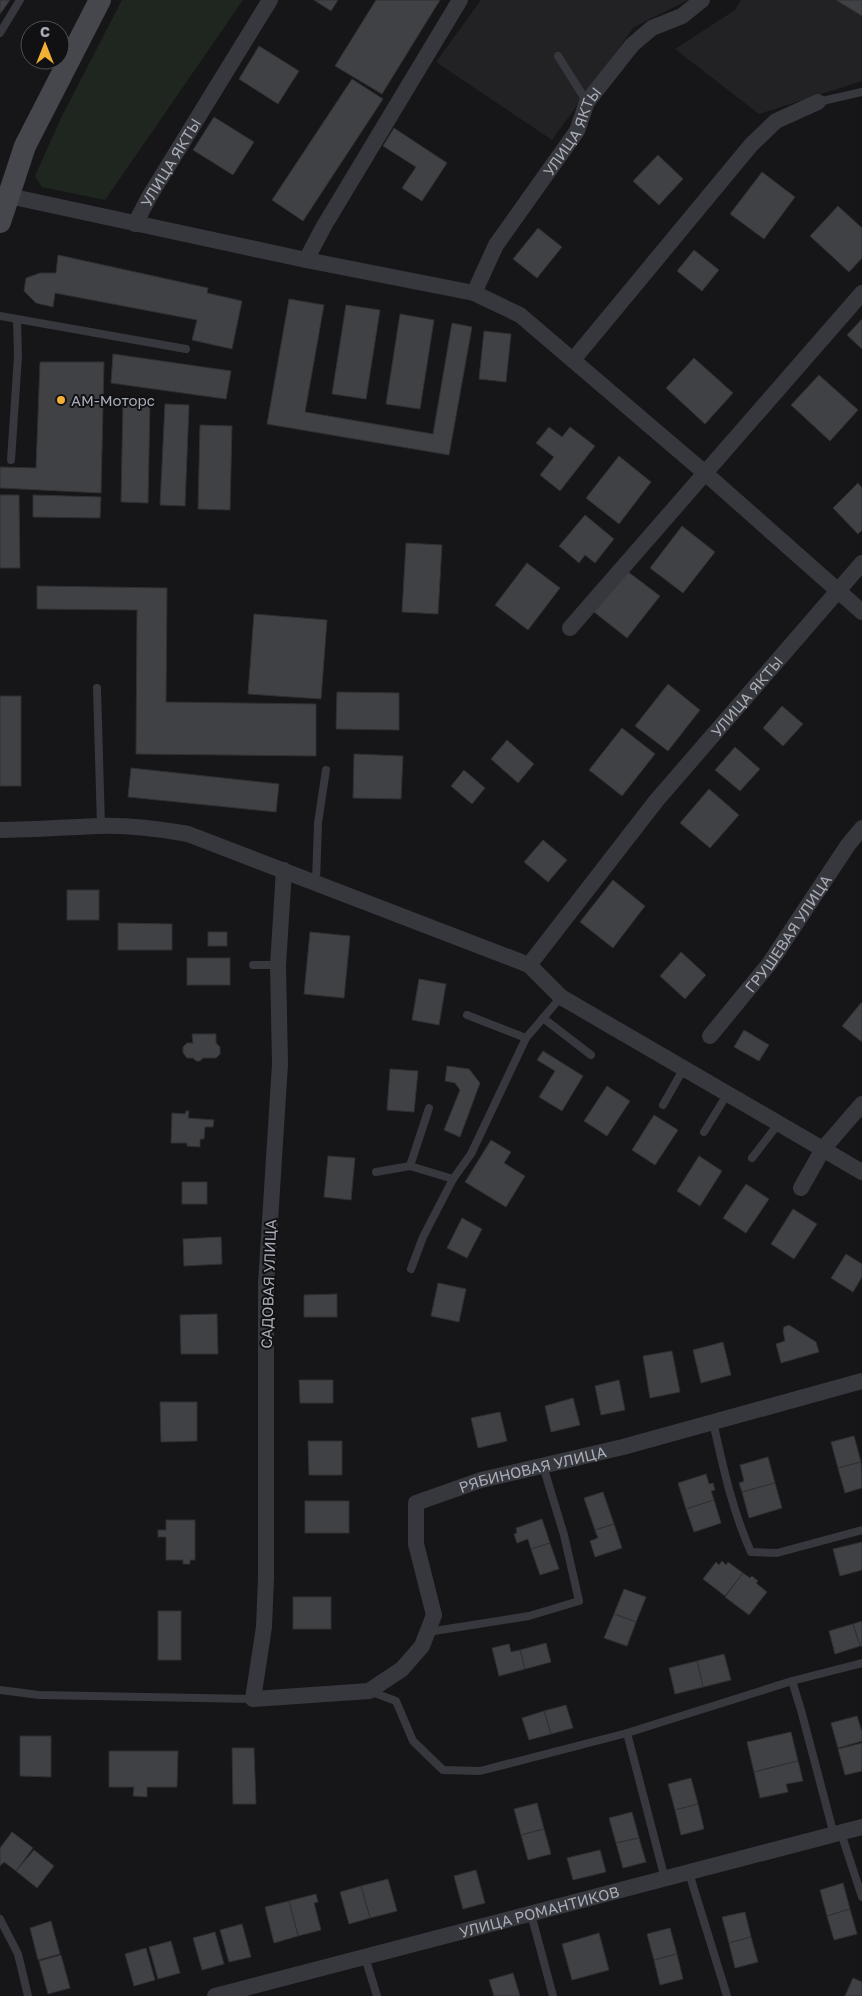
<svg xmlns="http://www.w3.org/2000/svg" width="862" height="1996" viewBox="0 0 862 1996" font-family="'Golos Text',sans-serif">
<rect width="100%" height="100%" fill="#161618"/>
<!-- built -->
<g fill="#222225">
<polygon points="481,0 688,0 634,27 552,140 436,62"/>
<polygon points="741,0 862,0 862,81 759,114 675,49 735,10"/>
</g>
<!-- green -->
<polygon fill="#1e261f" points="122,0 243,0 105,200 42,187 35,176 61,118"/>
<!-- building -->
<g fill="#404145" stroke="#303034">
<polygon points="0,0 10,0 0,14"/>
<polygon points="314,0 338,0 331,11"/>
<polygon points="376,0 440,0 382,94 335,66"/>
<polygon points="836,0 862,0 862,16"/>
<polygon points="259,46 299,71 278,104 239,79"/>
<polygon points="352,79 383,99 303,221 272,200"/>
<polygon points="214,117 254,142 233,175 193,150"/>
<polygon points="394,128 447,163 422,201 402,188 416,167 383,146"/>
<polygon points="658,155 683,179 659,205 633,181"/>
<polygon points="762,172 795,197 764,239 730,214"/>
<polygon points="838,206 862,228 862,258 849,272 810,236"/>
<polygon points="538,228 562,247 537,278 513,259"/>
<polygon points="694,250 719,270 702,291 677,271"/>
<polygon points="58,255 208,288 207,293 242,301 232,349 192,340 197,320 55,293 53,307 36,303 24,291 26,278 40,273 56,273"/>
<polygon points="289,299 324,305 305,412 433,434 452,323 472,327 449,455 267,424"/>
<polygon points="346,305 380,310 366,399 332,394"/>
<polygon points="400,314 434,320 420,409 386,404"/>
<polygon points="862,319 862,349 847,335"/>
<polygon points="484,331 511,334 506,382 479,379"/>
<polygon points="113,354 231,371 226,399 111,383"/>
<polygon points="694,358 733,393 705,424 666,388"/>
<polygon points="40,362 104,362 101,493 0,488 0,467 36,468"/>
<polygon points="819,375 858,410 830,441 791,405"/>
<polygon points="123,402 150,402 148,503 121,502"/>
<polygon points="165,404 189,405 185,506 160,505"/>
<polygon points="200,425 232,426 230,510 198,509"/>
<polygon points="549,427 562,437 570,427 595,446 560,491 540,475 554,457 536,443"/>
<polygon points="619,456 651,482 619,524 586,498"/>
<polygon points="858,483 862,488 862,530 858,534 833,508"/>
<polygon points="0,495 19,495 20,568 0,568"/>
<polygon points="33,495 101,497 100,518 33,517"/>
<polygon points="585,515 614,539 595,563 585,555 579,563 559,546"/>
<polygon points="682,526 715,552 683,593 650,568"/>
<polygon points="406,543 442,545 438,614 402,612"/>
<polygon points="527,563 560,588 528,630 495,605"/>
<polygon points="627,571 660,596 627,638 594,612"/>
<polygon points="37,586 167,588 166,702 316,704 316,756 136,754 137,610 37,609"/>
<polygon points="254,614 327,620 321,699 248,694"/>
<polygon points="668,684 700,710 668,751 635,726"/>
<polygon points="337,692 399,693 399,730 336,729"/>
<rect x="0" y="696" width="21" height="90"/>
<polygon points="782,706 803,724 783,746 763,728"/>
<polygon points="622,728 655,754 622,796 589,770"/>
<polygon points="507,740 534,764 518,783 491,759"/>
<polygon points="735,747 760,769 740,791 715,770"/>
<polygon points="354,754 403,756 401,799 353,798"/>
<polygon points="131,768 279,784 276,812 128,797"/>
<polygon points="464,770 485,788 472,804 451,786"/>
<polygon points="709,789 739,815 710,848 680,823"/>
<polygon points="543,840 567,860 548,882 524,862"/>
<polygon points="613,880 645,906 613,948 580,922"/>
<rect x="67" y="890" width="32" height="30"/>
<polygon points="118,923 172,924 172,950 118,950"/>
<rect x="208" y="932" width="19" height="14"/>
<polygon points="310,932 350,936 344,998 304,994"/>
<polygon points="681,952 706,975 685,999 660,976"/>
<rect x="187" y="958" width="43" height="27"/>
<polygon points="419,979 446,984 439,1025 412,1020"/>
<polygon points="861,1003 862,1003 862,1042 842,1026"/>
<polygon points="744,1030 769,1045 759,1061 734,1047"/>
<polygon points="192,1034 216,1034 216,1043 220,1047 220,1054 216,1058 203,1058 200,1061 196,1061 193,1058 187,1058 183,1053 183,1047 187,1043 193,1043"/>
<polygon points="543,1051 583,1076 562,1111 539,1097 555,1071 537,1060"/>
<polygon points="447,1066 469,1069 480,1083 460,1137 444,1130 460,1090 455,1083 445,1081"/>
<polygon points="390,1069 418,1071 414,1112 387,1110"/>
<polygon points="607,1086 630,1101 607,1136 584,1121"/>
<polygon points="186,1111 189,1111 188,1118 214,1120 213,1127 205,1127 204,1139 200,1139 200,1147 187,1146 187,1143 171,1143 172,1113 185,1114"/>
<polygon points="654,1115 678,1130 655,1165 632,1150"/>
<polygon points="491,1140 511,1152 504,1163 525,1176 506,1207 465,1182"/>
<polygon points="328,1156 355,1158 351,1200 324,1197"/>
<polygon points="699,1156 722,1171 700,1206 677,1191"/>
<rect x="182" y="1182" width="25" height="22"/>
<polygon points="746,1184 769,1199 746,1233 723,1218"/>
<polygon points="793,1209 817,1224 794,1259 771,1244"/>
<polygon points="462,1218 482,1229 467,1258 447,1248"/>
<polygon points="221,1237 222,1264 184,1266 183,1239"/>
<polygon points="846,1254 862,1264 862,1277 853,1292 831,1278"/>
<polygon points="438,1283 466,1289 459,1322 431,1316"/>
<polygon points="337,1294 337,1317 304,1317 304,1295"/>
<polygon points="217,1314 218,1354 181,1354 180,1315"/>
<polygon points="789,1325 816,1342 819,1352 781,1363 776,1344 785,1341 783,1330 784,1327"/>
<polygon points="723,1342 731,1375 701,1383 693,1350"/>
<polygon points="672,1351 680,1392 650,1398 643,1356"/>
<polygon points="299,1380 333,1380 333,1403 300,1403"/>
<polygon points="619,1380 625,1410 601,1415 595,1386"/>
<polygon points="573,1398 580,1425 551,1432 545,1406"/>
<polygon points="160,1402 197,1402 197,1441 161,1442"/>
<polygon points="500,1412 507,1441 478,1448 471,1418"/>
<polygon points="854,1436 861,1462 838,1468 831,1442"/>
<polygon points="308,1441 342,1441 342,1475 309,1475"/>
<polygon points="768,1457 775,1483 742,1492 739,1483 744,1481 740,1465"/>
<polygon points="861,1462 862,1488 845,1493 838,1468"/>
<polygon points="706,1474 709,1484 713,1483 715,1490 711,1491 714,1500 686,1509 678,1483"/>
<polygon points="775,1483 782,1508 749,1518 742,1492"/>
<polygon points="603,1492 614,1524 595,1530 584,1498"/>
<polygon points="714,1500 721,1523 694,1532 686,1509"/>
<rect x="305" y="1501" width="44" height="32"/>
<polygon points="542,1519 550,1543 531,1549 528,1539 517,1543 514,1534 517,1533 516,1528"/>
<polygon points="166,1520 195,1520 195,1560 190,1560 190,1564 183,1564 183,1560 166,1560 166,1537 158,1537 158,1530 166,1530"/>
<polygon points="614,1524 622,1548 595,1557 590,1541 598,1538 595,1530"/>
<polygon points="862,1542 862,1570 840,1576 833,1549"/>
<polygon points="550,1543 559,1569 540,1575 531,1549"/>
<polygon points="722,1561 726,1565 728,1562 743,1573 725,1596 703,1579 716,1562 719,1565"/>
<polygon points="743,1573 750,1578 752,1576 758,1581 756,1583 767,1592 749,1615 725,1597"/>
<polygon points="624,1589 646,1597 636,1622 614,1614"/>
<rect x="293" y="1597" width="38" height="32"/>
<rect x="158" y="1611" width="23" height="49"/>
<polygon points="614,1614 636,1622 627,1646 604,1638"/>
<polygon points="862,1621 862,1646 860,1646 853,1624"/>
<polygon points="853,1624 860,1646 835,1654 829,1631"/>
<polygon points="546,1643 551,1662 525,1669 520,1650"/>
<polygon points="509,1644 511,1652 520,1650 525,1669 499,1676 492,1648"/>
<polygon points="724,1654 731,1680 703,1687 697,1661"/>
<polygon points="697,1661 703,1687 675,1694 669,1668"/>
<polygon points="566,1705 573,1728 551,1734 544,1711"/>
<polygon points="544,1711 551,1734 529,1740 522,1718"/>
<polygon points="857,1716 862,1732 862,1741 838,1748 831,1723"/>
<polygon points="791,1732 798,1761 754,1772 747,1742"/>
<polygon points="20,1736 51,1736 51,1777 20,1776"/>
<polygon points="862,1743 862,1771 845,1775 838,1749"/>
<polygon points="232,1748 254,1748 256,1804 233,1804"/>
<polygon points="109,1751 178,1751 177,1787 147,1787 147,1797 133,1796 134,1787 109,1787"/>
<polygon points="798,1761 803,1781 786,1784 788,1792 760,1798 754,1772"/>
<polygon points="691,1778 698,1804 675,1810 668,1784"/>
<polygon points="537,1803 544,1829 521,1835 514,1809"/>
<polygon points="698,1804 704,1829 681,1835 675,1810"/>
<polygon points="632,1812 639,1838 616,1843 609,1818"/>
<polygon points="544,1829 551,1854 528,1860 521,1835"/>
<polygon points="12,1832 33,1848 16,1871 4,1862 0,1866 0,1848"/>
<polygon points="639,1838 646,1862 623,1868 616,1843"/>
<polygon points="34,1850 54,1866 37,1888 16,1871"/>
<polygon points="600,1850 606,1872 573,1880 567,1858"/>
<polygon points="476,1870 485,1903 463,1909 454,1876"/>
<polygon points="388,1879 397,1911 370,1918 361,1886"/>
<polygon points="843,1883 850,1909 827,1916 820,1890"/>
<polygon points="361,1886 370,1918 349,1924 340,1892"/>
<polygon points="316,1894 318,1902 314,1903 321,1930 298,1936 289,1901"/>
<polygon points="289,1901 298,1936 274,1943 265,1907"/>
<polygon points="850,1909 857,1934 834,1940 827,1916"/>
<polygon points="745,1912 751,1937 729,1943 722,1917"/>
<polygon points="51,1921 60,1954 38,1960 30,1928"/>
<polygon points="242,1924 251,1957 229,1962 220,1930"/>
<polygon points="670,1928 677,1954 654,1960 647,1934"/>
<polygon points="215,1932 224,1964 202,1970 193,1938"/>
<polygon points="599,1933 609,1970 572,1980 562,1944"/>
<polygon points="751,1937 758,1962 735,1968 729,1943"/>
<polygon points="171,1941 180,1973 158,1979 149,1947"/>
<polygon points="146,1948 155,1980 134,1986 125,1954"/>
<polygon points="677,1954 683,1979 660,1985 654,1960"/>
<polygon points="61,1955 70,1988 48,1994 39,1961"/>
<polygon points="513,1973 520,1996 494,1996 489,1980"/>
<polygon points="853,1978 862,1982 862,1996 845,1996"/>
</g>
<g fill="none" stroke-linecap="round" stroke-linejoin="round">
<!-- lane -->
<g stroke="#37383d" stroke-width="8">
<polyline points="0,33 20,0"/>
<polyline points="558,56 587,102"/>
<polyline points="818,102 862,92"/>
<polyline points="0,316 186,349"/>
<polyline points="11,460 18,356 17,319"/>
<polyline points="97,688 101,826"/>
<polyline points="316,882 318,823 326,770"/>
<polyline points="253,965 278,965"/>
<polyline points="467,1015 526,1038"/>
<polyline points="543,1018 591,1055"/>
<polyline points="663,1105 684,1068"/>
<polyline points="429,1108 410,1166 453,1179 471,1154 526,1038 561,997"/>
<polyline points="704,1132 728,1093"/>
<polyline points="752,1158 779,1123"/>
<polyline points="376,1172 410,1166"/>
<polyline points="411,1269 423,1237 453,1179"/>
<path d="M713,1422C723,1466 732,1510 751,1552L777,1553L862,1530"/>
<polyline points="428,1632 529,1616 579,1601 564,1535 543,1466"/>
<polyline points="792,1681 862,1663"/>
<polyline points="0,1690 39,1695 253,1699"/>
<polyline points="369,1691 396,1701 413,1741 443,1770 480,1771 627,1733 792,1681 801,1710 834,1835"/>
<polyline points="627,1733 665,1879"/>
<polyline points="841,1833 862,1897"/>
<polyline points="689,1873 727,1996"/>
<polyline points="531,1914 553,1996"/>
<polyline points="0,1919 18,1954 28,1996"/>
<polyline points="365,1957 377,1996"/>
</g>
<!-- street -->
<g stroke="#37383d" stroke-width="16">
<polyline points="9,196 306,260 474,293 520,315 705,473 862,612"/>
<path id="s1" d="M135,224L149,197L270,0"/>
<polyline points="306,260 324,226 460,0"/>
<path id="s2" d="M474,293L496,245L577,131L587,102L632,45L652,28L682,16L702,0"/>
<polyline points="573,360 751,145 776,121 818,102"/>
<polyline points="570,628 862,293"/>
<path d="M0,830C34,830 66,827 100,826C130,825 159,829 188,834L529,965L561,997L862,1172"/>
<path id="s3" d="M284,870L278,965L280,1064L266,1284V1578L264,1627L253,1699L369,1691L402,1669L422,1646L434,1615L416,1544V1503L481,1480L623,1447L862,1381"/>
<path id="s4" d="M529,965L656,801L862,563"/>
<path id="s5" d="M710,1036L769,964L848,845L862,828"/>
<polyline points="801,1188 823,1149 862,1104"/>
<path id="s6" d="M215,1996L862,1827"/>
</g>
<!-- secondary -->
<polyline stroke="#45474d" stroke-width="22" points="0,222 25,146 100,0"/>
</g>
<!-- markers -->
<circle fill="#f2b134" stroke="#111113" stroke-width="2" cx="61" cy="400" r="5"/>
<g text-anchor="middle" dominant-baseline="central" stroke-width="4" stroke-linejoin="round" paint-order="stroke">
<!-- street labels -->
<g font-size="15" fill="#a8adb8" stroke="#111113">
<text stroke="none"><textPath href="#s2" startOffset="190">УЛИЦА ЯКТЫ</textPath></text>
<text stroke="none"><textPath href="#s1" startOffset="71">УЛИЦА ЯКТЫ</textPath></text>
<text stroke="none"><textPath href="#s4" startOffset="346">УЛИЦА ЯКТЫ</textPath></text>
<text stroke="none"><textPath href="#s5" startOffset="129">ГРУШЕВАЯ УЛИЦА</textPath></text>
<text transform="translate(268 1284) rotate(-88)">САДОВАЯ УЛИЦА</text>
<text stroke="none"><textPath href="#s3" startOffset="1286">РЯБИНОВАЯ УЛИЦА</textPath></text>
<text stroke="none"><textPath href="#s6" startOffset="335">УЛИЦА РОМАНТИКОВ</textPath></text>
</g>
<!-- poi labels -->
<g font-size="15" fill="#a8adb8" stroke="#111113" text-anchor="start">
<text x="71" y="400">АМ-Моторс</text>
</g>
</g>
<!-- north arrow -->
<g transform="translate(45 45)"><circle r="24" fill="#111113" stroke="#4d4f55"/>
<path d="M0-4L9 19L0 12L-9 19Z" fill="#f2b134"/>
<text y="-8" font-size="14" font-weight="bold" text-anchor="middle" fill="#a8adb8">С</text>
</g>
</svg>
